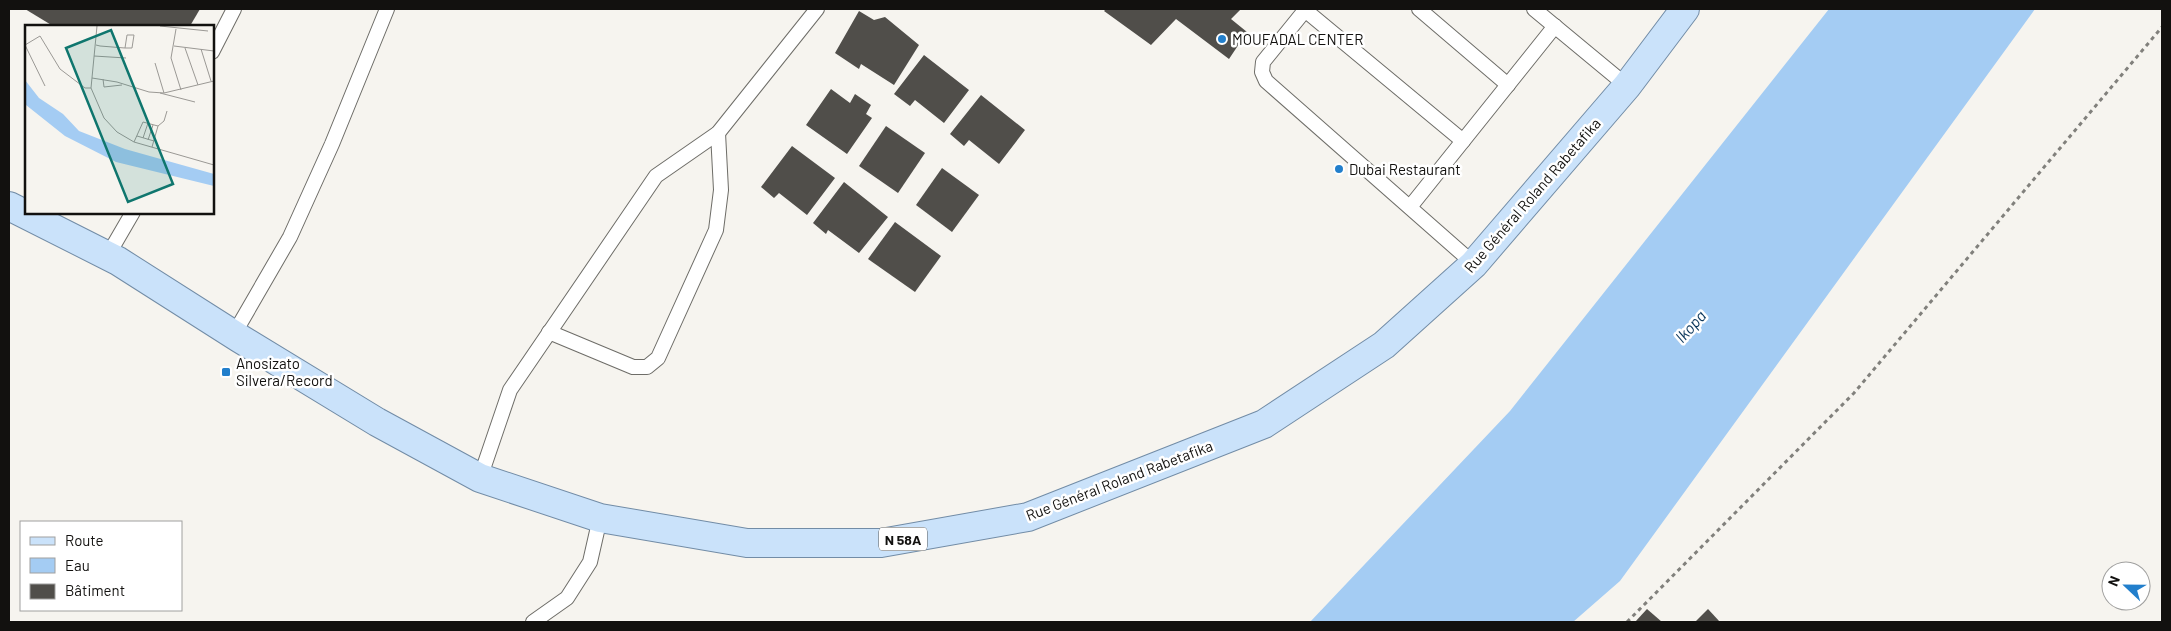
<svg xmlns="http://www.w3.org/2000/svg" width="2171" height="631" viewBox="0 0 2171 631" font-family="Barlow,sans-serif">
<rect width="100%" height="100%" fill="#f6f4ef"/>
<!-- water -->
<polygon fill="#a4ccf3" points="1829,9 2035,9 1620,581 1573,622 1310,622 1510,411"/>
<!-- building -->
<g fill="#504e4a">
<polygon points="25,9 200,9 190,26 53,26"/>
<polygon points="1106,9 1241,9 1231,19 1247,32 1229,59 1176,19 1151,45 1104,11"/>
<polygon points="859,11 874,20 885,17 919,45 894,85 861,64 859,69 835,53"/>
<polygon points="924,55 969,90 944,123 915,100 910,106 894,94"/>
<polygon points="831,89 850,103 855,94 871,105 866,114 872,118 847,154 806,125"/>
<polygon points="981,95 1025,130 999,164 969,140 964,146 950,134"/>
<polygon points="886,126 925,153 898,193 859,166"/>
<polygon points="792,146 835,178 807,215 779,193 774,198 761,187"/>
<polygon points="942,168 979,195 952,232 916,205"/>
<polygon points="844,182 888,217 859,253 828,230 826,234 813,223"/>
<polygon points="895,222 941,256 915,292 868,259"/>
<polygon points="1647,609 1662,622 1635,622"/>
<polygon points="1708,609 1720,622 1695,622"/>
</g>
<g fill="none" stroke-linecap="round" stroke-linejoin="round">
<defs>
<g id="lane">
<polyline points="1306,9 1263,62 1262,72 1266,81 1474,264"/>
<polyline points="1419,9 1508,85"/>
<polyline points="1534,9 1627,86"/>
<polyline points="1305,10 1463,141"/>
<polyline points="212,52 234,9"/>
<polyline points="1410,207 1555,26"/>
<polyline points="108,255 133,212"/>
<polyline points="549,332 633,367 647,367 658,358 716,230 721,190 718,133"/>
<polyline points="234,334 290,237 332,144 387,9"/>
<polyline points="480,478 510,390 656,176 718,133 817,9"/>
<polyline points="533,622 567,598 590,562 600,518"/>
</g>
<polyline id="primary" points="9,206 118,261 239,338 377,422 480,478 600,518 747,543 881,543 1028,517 1264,424 1384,345 1474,264 1627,86 1685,9"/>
</defs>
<!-- lane casing -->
<use href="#lane" stroke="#6e6d68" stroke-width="16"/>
<!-- primary casing -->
<use href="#primary" stroke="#728ca6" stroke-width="30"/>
<!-- path -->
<polyline stroke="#81807c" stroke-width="3" stroke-dasharray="4 4" stroke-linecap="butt" points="1627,622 1854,393 2162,27"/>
<!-- lane -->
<use href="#lane" stroke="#fff" stroke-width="14"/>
<!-- primary -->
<use href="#primary" stroke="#cae2fa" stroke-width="28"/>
</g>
<!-- markers -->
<g fill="#227fcc" stroke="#fff" stroke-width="2">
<circle cx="1222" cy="39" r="5"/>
<circle cx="1339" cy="169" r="5"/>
<rect x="221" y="367" width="10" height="10" rx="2.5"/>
</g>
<g text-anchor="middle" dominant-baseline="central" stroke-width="5" stroke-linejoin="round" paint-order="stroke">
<!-- shield labels -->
<rect fill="#fff" stroke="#595857" stroke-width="1" x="879" y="527.5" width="48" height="23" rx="4"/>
<g font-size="14" font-weight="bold" fill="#12110f">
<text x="903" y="539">N 58A</text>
</g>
<!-- poi labels -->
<g font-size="15" fill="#12110f" stroke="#fff" text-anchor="start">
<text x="1232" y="39">MOUFADAL CENTER</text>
<text x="1349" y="169">Dubai Restaurant</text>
<text x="236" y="363">Anosizato<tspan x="236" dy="17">Silvera/Record</tspan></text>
</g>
<!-- street labels -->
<g font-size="15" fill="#12110f" stroke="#fff">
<text transform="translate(1532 195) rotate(-49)">Rue Général Roland Rabetafika</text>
<text transform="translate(1119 480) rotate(-21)">Rue Général Roland Rabetafika</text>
</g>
<!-- water labels -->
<g font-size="16" font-style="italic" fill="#0a365b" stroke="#fff">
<text transform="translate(1690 326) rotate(-48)">Ikopa</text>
</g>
</g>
<!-- overview -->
<g transform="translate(25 25)">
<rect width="189" height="189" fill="#f6f4ef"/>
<path d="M0,55L14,73L38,89L54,106L100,124L189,149V161L91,137L40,111L1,80Z" fill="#a4ccf3"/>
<path fill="none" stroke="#9b9995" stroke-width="1" d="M72,1L66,63L79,93L92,107L109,117L189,140M135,1L183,6M151,4L146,33L156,65M71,20L75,21L100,23H107L109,10H102L100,23M149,21L189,26M160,23L173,60M176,24L186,56M69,31L101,33M130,38L139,68M67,53L92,57L124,67L139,68L189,56M78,54L79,62L97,60M20,61L0,20L15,11L35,44L60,63H66M135,68L170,77M133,101L139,96L142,86M112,111L129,116M118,113L123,98M123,115L128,100M109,117L118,97L133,101L127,122"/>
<path fill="#0f766e" fill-opacity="0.15" stroke="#0f766e" stroke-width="2.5" d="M86,5L148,159L103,177L41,23Z"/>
<rect width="189" height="189" fill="none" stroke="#12110f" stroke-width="2.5"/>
</g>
<!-- border -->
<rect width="2171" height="631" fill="none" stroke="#12110f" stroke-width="20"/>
<!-- legend -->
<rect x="20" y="521" width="162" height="90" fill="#ffffff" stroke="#a0a09f"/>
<rect x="30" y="537" width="25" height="8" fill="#cae2fa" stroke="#a0a09f"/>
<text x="65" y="546" font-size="15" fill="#12110f">Route</text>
<rect x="30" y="558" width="25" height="15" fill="#a4ccf3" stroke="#a0a09f"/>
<text x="65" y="571" font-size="15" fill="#12110f">Eau</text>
<rect x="30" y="584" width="25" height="15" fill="#504e4a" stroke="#a0a09f"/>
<text x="65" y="596" font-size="15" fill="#12110f">Bâtiment</text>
<!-- north arrow -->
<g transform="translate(2126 586) rotate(292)"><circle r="24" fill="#ffffff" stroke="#a0a09f"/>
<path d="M0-4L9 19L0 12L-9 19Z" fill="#227fcc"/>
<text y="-8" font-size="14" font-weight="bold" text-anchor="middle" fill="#12110f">N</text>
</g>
</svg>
